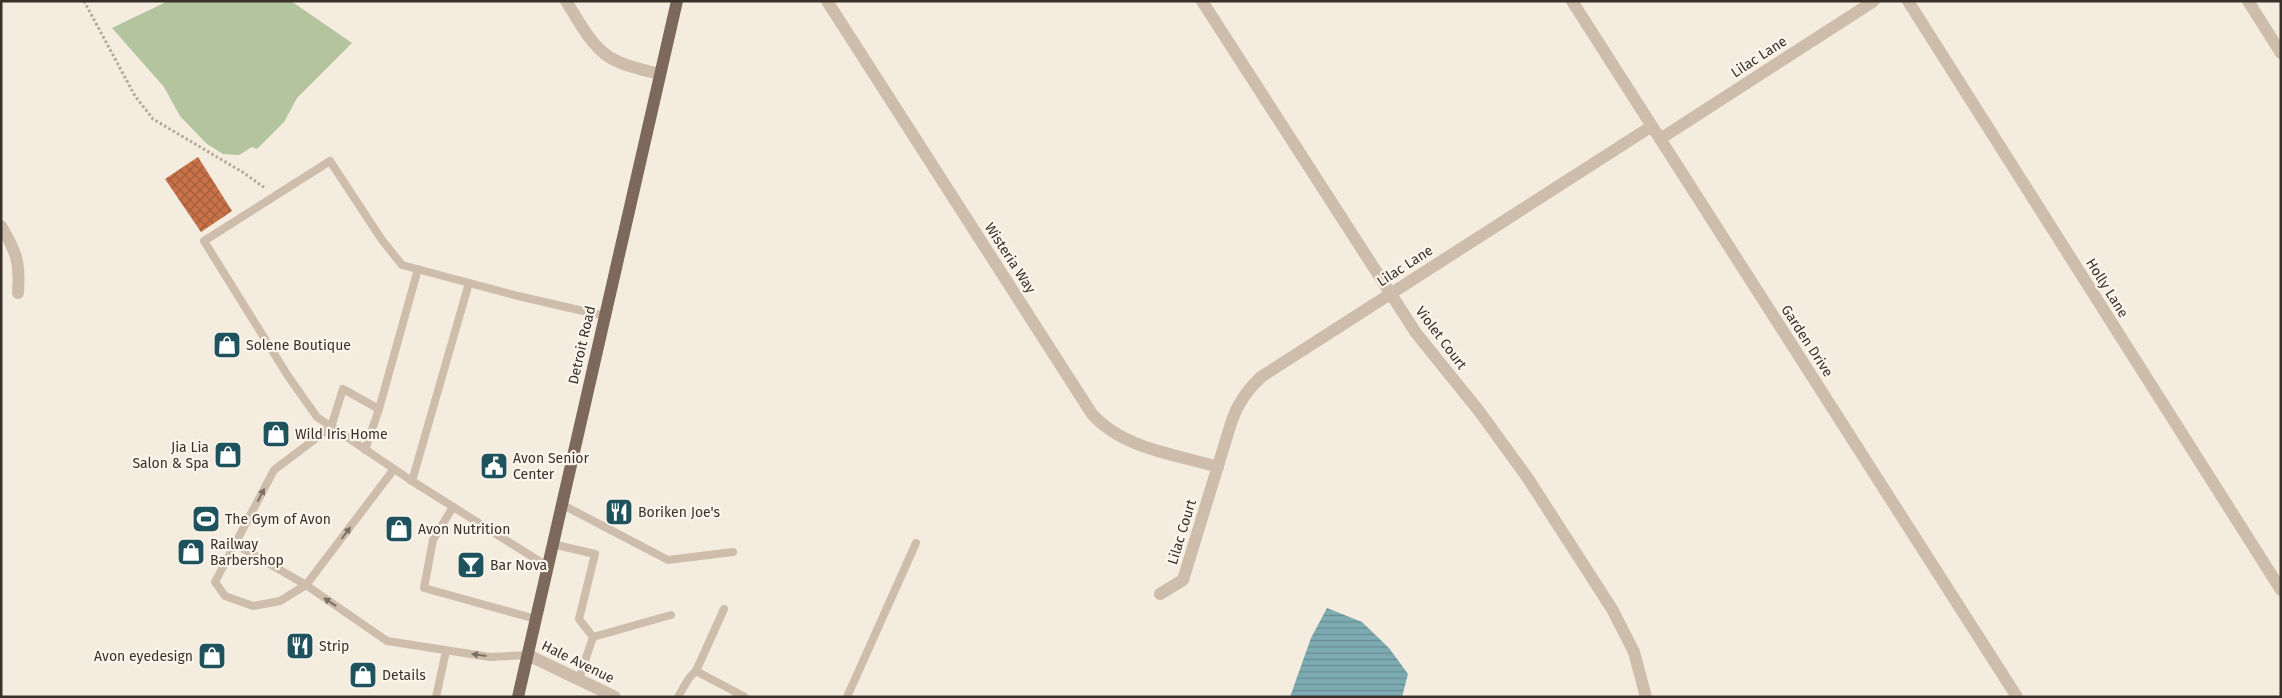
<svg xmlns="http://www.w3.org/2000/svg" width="2282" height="698" viewBox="0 0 2282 698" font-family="'Fira Sans',sans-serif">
<defs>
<pattern id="water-rules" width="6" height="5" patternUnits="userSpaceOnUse" patternTransform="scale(1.25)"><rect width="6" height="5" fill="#7dabb2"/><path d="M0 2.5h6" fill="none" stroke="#678c91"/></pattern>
<pattern id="building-cross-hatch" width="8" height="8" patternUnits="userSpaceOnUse" patternTransform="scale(1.25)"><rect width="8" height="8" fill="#c97248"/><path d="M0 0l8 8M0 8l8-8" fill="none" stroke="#a45e3c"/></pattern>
</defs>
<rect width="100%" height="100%" fill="#f4ecdf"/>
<!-- garden -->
<polygon fill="#b4c49e" points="168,1 291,1 352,43 297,98 284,122 257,149 252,147 239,155 223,154 207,144 180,116 164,87 112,28"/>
<!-- water -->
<polygon fill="url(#water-rules)" points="1327,608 1362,622 1389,648 1408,674 1402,697 1290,697 1311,638"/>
<!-- building -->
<polygon fill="url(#building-cross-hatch)" points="198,157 232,211 201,232 165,179"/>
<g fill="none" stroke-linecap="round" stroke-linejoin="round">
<!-- path -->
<polyline stroke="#b8a794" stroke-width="3" stroke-dasharray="2.5 2.5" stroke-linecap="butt" points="84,1 135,96 153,119 244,173 265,188"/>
<!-- service -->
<g stroke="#cdbdaa" stroke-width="8">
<polyline points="418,269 379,409 343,389 331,427 274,470 215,582 225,596 253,606 280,601 306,585 387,641 490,657 528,655"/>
<polyline points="365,450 379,409"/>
<polyline points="412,481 469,283"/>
<polyline points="561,504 668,560 733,552"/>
<polyline points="453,507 433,540 424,588 536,619"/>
<polyline points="235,544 306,585 394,469"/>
<polyline points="552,544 595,554 579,619 593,637 579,679"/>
<polyline points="547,566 412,481 317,417 288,376 204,241 330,161 382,240 402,265 518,296 605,316"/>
<polyline points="593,637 671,615"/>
<polyline points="696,671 745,697"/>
<polyline points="436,697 446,651"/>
<polyline points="678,697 689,678 696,671 724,609"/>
<polyline points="847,697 916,543"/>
</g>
<!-- minor -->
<g stroke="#cdbdaa" stroke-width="12">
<path d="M566,1C578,20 590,44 609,57C624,66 643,70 660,74"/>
<path d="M827,1L1092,414C1123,449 1175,454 1218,467"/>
<polyline points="1202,1 1416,333 1479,411 1527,477 1612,609 1634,652 1646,697"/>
<polyline points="1572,1 2017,697"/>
<polyline points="1908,1 2281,590"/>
<polyline points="2248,1 2281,53"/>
<polyline points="1660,139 1874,1"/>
<path d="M1,226C17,253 20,262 18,293"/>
<path d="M1160,594L1183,580L1232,420C1238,403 1247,390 1261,377L1652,126"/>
<polyline points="528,655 615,697"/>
</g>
<!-- primary -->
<polyline stroke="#7c695b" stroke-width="12" points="518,697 677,1"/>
</g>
<!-- one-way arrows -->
<defs><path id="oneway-solid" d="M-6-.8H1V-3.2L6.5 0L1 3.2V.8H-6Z" transform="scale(1.25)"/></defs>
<g fill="#7c6f64">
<use href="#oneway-solid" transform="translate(261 495) rotate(-62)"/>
<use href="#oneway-solid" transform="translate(346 533) rotate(-53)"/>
<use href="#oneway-solid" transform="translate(330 602) rotate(-146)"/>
<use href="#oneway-solid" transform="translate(479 655) rotate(-172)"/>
</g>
<!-- icons -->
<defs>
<symbol id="shop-square" viewBox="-11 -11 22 22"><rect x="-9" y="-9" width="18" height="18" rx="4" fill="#1e535d" stroke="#fbf5ec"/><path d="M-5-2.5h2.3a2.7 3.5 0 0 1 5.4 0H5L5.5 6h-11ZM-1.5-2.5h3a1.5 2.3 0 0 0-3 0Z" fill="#fff"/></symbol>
<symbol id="civic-square" viewBox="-11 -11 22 22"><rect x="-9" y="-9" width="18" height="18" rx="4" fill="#1e535d" stroke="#fbf5ec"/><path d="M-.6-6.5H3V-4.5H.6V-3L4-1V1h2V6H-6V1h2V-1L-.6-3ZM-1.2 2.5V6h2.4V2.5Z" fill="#fff"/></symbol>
<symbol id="restaurant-square" viewBox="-11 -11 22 22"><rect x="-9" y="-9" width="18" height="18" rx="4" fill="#1e535d" stroke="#fbf5ec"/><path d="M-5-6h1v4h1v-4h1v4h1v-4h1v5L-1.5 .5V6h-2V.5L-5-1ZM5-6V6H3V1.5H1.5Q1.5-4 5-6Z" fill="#fff"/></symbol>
<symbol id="stadium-square" viewBox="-11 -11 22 22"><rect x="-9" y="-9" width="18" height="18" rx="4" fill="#1e535d" stroke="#fbf5ec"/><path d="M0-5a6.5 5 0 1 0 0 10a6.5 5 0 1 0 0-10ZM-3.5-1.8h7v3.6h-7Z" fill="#fff"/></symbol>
<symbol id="bar-square" viewBox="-11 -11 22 22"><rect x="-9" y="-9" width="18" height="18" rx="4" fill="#1e535d" stroke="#fbf5ec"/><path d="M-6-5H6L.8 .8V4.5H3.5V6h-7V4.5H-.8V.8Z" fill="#fff"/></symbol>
</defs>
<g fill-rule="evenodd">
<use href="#shop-square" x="211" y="329" width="32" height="32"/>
<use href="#shop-square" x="260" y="418" width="32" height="32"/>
<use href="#shop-square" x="212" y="439" width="32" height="32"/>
<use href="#civic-square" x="478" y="450" width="32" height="32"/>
<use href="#restaurant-square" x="603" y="496" width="32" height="32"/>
<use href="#stadium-square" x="190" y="503" width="32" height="32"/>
<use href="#shop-square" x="383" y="513" width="32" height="32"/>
<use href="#shop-square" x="175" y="536" width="32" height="32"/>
<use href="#bar-square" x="455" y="549" width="32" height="32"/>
<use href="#restaurant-square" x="284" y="630" width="32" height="32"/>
<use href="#shop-square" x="196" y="640" width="32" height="32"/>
<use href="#shop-square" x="347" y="659" width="32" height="32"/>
</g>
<g text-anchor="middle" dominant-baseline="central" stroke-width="4.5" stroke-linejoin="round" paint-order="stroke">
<!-- street labels -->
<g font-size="14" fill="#3a302a" stroke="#fbf5ec">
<text transform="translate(1759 57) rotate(-33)">Lilac Lane</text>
<text transform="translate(1010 258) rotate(57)">Wisteria Way</text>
<text transform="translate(1405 266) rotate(-33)">Lilac Lane</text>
<text transform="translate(2107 288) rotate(58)">Holly Lane</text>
<text transform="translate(1441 338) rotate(53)">Violet Court</text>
<text transform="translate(1807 341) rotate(57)">Garden Drive</text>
<text transform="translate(582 345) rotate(-77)">Detroit Road</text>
<text transform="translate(1182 532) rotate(-73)">Lilac Court</text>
<text transform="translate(578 662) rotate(26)">Hale Avenue</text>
</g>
<!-- poi labels -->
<g font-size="14" fill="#3a302a" stroke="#fbf5ec" text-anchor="start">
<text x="246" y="345">Solene Boutique</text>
<text x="295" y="434">Wild Iris Home</text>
<text x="209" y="447" text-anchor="end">Jia Lia<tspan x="209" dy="16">Salon &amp; Spa</tspan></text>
<text x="513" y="458">Avon Senior<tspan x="513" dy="16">Center</tspan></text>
<text x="638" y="512">Boriken Joe's</text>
<text x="225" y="519">The Gym of Avon</text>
<text x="418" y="529">Avon Nutrition</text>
<text x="210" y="544">Railway<tspan x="210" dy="16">Barbershop</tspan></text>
<text x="490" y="565">Bar Nova</text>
<text x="319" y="646">Strip</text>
<text x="193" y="656" text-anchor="end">Avon eyedesign</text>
<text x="382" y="675">Details</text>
</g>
</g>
<!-- border -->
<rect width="2282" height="698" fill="none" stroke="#3a302a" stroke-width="5"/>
</svg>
